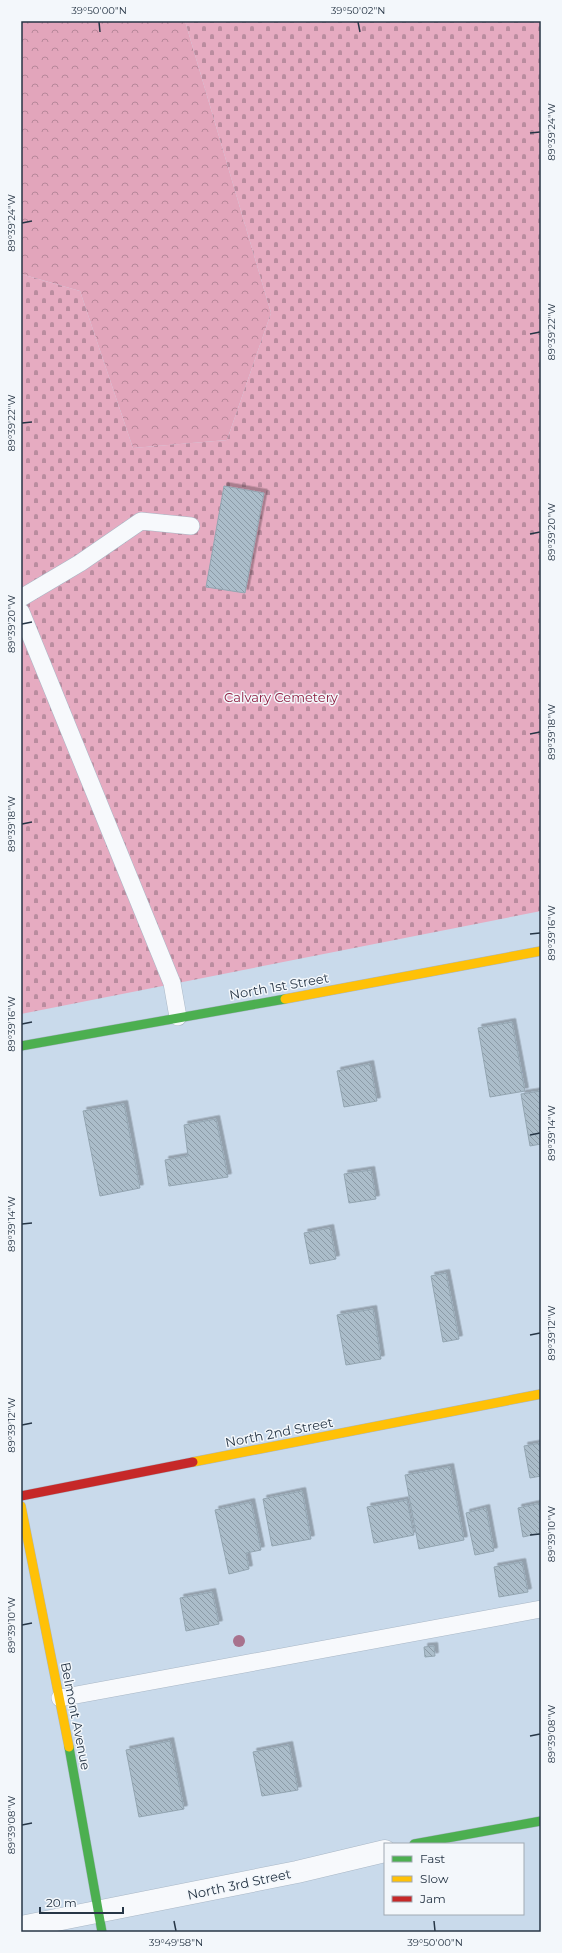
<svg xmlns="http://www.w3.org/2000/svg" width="562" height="1953" viewBox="0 0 562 1953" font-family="Montserrat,sans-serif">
<defs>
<pattern id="forest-crowns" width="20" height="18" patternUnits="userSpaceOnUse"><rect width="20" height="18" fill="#e2a5bb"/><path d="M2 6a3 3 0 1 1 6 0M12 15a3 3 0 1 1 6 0" fill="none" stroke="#b7879a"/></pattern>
<pattern id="cemetery-stones" width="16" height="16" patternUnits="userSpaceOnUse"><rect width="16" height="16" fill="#e6abc1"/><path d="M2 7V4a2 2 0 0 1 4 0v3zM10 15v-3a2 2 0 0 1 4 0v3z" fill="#ba8c9f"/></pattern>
<pattern id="building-back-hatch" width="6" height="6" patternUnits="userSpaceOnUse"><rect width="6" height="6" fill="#abbdca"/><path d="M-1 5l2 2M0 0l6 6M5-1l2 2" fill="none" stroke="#8b9aa6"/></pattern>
<filter id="shadow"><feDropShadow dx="3.5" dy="-3.5" stdDeviation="0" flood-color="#0004"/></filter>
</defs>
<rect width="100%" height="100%" fill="#c9daeb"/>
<!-- forest -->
<polygon fill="url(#forest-crowns)" points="21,21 185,21 271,313 227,440 133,448 80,291 21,274"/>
<!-- cemetery -->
<polygon fill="url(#cemetery-stones)" points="185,21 541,21 541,911 21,1014 21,274 80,291 133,448 227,440 271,313"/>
<!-- building -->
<g fill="url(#building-back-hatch)" stroke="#93a5b1" filter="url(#shadow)">
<polygon points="224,486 264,493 245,593 206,587"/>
<polygon points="512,1022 525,1091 490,1097 478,1028"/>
<polygon points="370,1064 377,1101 344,1107 337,1071"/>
<polygon points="541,1091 541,1144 530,1146 521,1094"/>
<polygon points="124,1104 140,1188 100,1196 83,1111"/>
<polygon points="216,1119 228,1177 169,1186 165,1160 188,1156 184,1125"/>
<polygon points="371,1170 376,1199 349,1203 344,1174"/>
<polygon points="330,1228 336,1259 310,1264 304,1233"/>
<polygon points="446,1273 459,1339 443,1342 431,1276"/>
<polygon points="373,1309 381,1359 346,1365 337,1315"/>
<polygon points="541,1443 541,1476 530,1478 524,1446"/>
<polygon points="450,1467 464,1540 419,1549 405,1475"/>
<polygon points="302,1491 311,1539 272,1546 263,1499"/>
<polygon points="407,1500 414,1535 374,1543 367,1507"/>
<polygon points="251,1502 261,1550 246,1553 249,1569 229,1574 215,1510"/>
<polygon points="541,1503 541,1533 523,1537 518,1508"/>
<polygon points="486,1508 494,1551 475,1555 466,1513"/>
<polygon points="522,1562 528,1592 499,1597 494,1567"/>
<polygon points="212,1592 219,1624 186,1631 180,1598"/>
<polygon points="434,1646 435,1656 425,1657 424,1647"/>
<polygon points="170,1741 184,1809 139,1817 126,1750"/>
<polygon points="289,1745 298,1790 262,1796 253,1752"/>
</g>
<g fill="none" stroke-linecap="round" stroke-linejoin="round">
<defs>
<g id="lane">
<polyline points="21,598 80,563 141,521 191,526"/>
<polyline points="21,612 172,983 178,1017"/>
<polyline points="60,1698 541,1609"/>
</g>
<polyline id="street" points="21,1927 297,1872 385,1851"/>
<g id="fast">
<polyline points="21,1046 285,999"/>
<polyline points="69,1747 102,1932"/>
<polyline points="414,1844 541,1821"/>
</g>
<g id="slow">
<polyline points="285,999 541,951"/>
<polyline points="193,1462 541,1394"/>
<polyline points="21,1506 69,1747"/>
</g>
<polyline id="jam" points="21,1496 193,1462"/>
</defs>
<!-- lane casing -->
<use href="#lane" stroke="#a9b7c6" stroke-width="18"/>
<!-- street casing -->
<use href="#street" stroke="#a9b7c6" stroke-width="23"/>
<!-- fast casing -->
<use href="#fast" stroke="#a9b7c6" stroke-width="10"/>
<!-- slow casing -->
<use href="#slow" stroke="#a9b7c6" stroke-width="10"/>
<!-- jam casing -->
<use href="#jam" stroke="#a9b7c6" stroke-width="10"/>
<!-- lane -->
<use href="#lane" stroke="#f7f9fc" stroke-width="17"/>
<!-- street -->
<use href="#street" stroke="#f7f9fc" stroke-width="22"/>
<!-- fast -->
<use href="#fast" stroke="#4caf50" stroke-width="9"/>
<!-- slow -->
<use href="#slow" stroke="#ffc107" stroke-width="9"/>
<!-- jam -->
<use href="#jam" stroke="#c62828" stroke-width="9"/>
</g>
<!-- trees -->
<circle fill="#a8728d" cx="239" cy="1641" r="6"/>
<!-- ticks -->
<path fill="none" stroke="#273646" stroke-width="1.5" d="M99,22L100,32M358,22L360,32M530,133L540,132M22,223L32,221M530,334L540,332M22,423L32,422M530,534L540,532M22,624L32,622M530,734L540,732M22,824L32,822M530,934L540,933M22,1024L32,1022M530,1135L540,1133M22,1224L32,1223M530,1335L540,1333M22,1425L32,1423M530,1535L540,1534M22,1625L32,1623M530,1736L540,1734M22,1825L32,1823M174,1921L176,1931M434,1921L435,1931"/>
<g text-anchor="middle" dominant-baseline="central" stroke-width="3" stroke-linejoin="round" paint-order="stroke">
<!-- park labels -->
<g font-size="13" fill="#8d1d40" stroke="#f3f7fb">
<text x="281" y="697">Calvary Cemetery</text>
</g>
<!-- street labels -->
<g font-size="13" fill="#273646" stroke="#f3f7fb">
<text transform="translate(279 986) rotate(-10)">North 1st Street</text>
<text transform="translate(279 1432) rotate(-11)">North 2nd Street</text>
<text transform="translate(76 1716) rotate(79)">Belmont Avenue</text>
<text transform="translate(239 1884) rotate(-12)">North 3rd Street</text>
</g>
</g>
<!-- border -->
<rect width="562" height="1953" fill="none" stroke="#f3f7fb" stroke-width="44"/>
<!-- legend -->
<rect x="384" y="1843" width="140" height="72" fill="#f3f7fb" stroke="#a1aab3"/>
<rect x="392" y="1856" width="20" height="6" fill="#4caf50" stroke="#a1aab3"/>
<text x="420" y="1863" font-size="12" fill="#273646">Fast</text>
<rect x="392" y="1876" width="20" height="6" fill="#ffc107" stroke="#a1aab3"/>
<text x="420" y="1883" font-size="12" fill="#273646">Slow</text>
<rect x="392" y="1896" width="20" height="6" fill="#c62828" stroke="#a1aab3"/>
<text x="420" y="1903" font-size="12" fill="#273646">Jam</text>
<!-- scale -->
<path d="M40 1907v6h83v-6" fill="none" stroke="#273646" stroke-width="2"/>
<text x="46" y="1907" font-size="12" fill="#273646" stroke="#f3f7fb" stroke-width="3" paint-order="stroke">20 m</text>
<rect x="22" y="22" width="518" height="1909" fill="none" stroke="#273646" stroke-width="1.5"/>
<g font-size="10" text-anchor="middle" fill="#273646">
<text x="99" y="14">39°50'00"N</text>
<text x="358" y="14">39°50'02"N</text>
<text transform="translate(551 132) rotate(-90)" y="4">89°39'24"W</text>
<text transform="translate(11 223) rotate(-90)" y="4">89°39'24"W</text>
<text transform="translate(551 332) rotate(-90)" y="4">89°39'22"W</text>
<text transform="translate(11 423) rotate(-90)" y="4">89°39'22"W</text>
<text transform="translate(551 532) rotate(-90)" y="4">89°39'20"W</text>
<text transform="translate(11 624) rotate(-90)" y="4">89°39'20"W</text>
<text transform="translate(551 732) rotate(-90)" y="4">89°39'18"W</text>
<text transform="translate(11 824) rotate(-90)" y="4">89°39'18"W</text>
<text transform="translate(551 933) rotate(-90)" y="4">89°39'16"W</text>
<text transform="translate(11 1024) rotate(-90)" y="4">89°39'16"W</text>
<text transform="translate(551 1133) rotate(-90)" y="4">89°39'14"W</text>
<text transform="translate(11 1224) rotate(-90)" y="4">89°39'14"W</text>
<text transform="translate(551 1333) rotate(-90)" y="4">89°39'12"W</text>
<text transform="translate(11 1425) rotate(-90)" y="4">89°39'12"W</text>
<text transform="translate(551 1534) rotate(-90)" y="4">89°39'10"W</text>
<text transform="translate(11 1625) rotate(-90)" y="4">89°39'10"W</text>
<text transform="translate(551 1734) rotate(-90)" y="4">89°39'08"W</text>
<text transform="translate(11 1825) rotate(-90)" y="4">89°39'08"W</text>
<text x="176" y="1946">39°49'58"N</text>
<text x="435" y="1946">39°50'00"N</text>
</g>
</svg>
